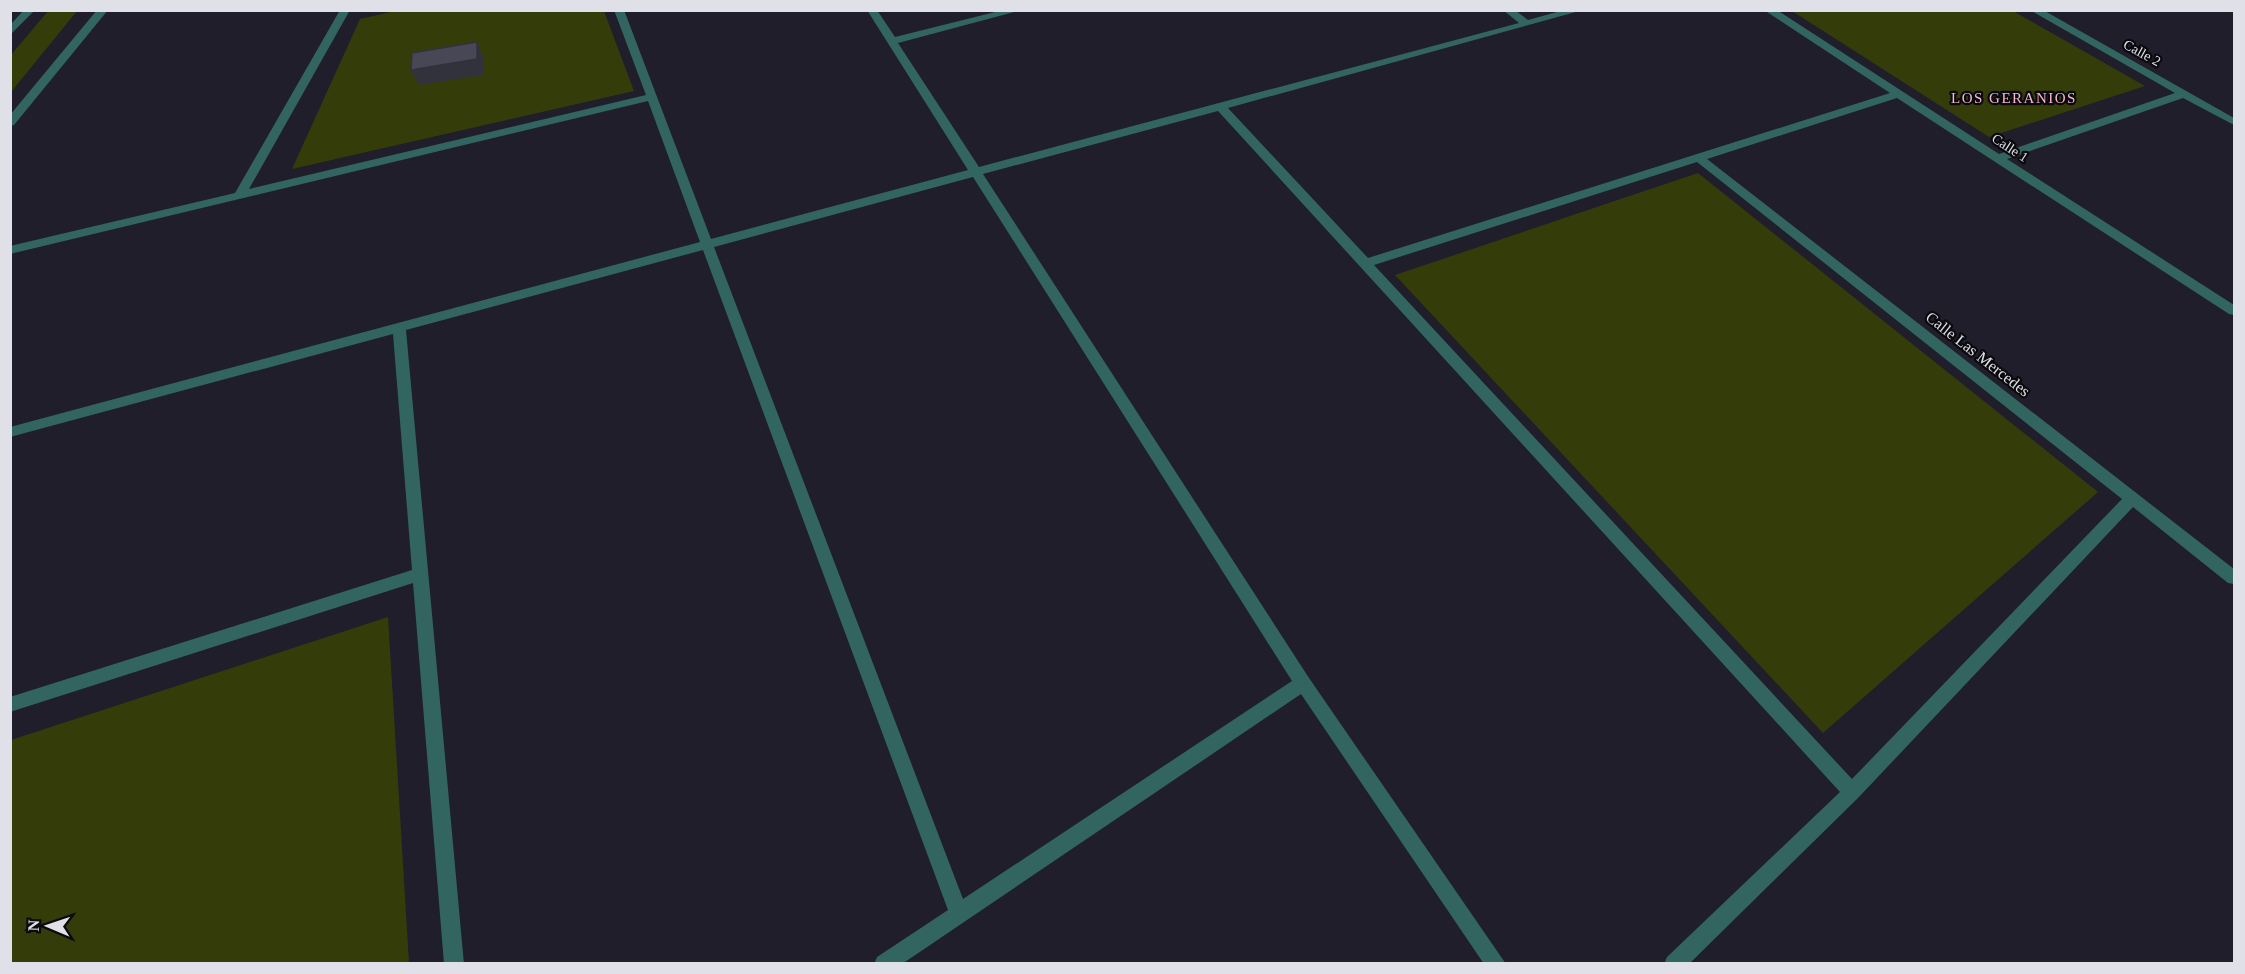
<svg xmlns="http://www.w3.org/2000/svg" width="2245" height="974" viewBox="0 0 2245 974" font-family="'Times New Roman',serif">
<rect width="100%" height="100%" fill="#1f1e2a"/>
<!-- green -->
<g fill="#343d0a">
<polygon points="49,10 77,11 11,92 11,55"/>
<polygon points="395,11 604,11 634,91 292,169 360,19"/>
<polygon points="1792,11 2013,11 2145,86 1989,137"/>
<polygon points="1698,173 2098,492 1823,733 1395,275"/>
<polygon points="388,617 409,963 11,963 11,740"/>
</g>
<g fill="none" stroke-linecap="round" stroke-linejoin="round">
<!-- minor -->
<path fill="#32655f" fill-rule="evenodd" d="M340,10H350L249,189L646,95L614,10H624L711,239L968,170L867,10H877L895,37L1003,10H1022L898,43L979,167L1519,23L1503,10H1515L1528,20L1564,10H1583L1228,108L1368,258L1890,93L1764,10H1777L1999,154L2175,93L2030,10H2043L2234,118V125L2183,98L2007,159L2234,305V315L2229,314L1897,98L1707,159L2234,569V584L2228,583L2133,507L1858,798L1689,964H1664L1667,957L1840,792L1218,111L983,174L1309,678L1506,964H1484L1301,694L902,964H874L877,957L948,910L703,250L406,330L464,964H444L413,583L10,712V697L412,570L393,334L10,437V427L700,242L648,101L10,254V246L235,193ZM1697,162L2122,499L1852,779L1374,265ZM973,177L1292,681L963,899L714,247Z"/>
<!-- tertiary -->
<g fill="#32655f" fill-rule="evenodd">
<polygon points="24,10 35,10 10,35 10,25"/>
<polygon points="97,10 108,10 14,125 10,126 10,115"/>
</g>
</g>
<!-- shaded-wall -->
<polygon fill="#32323c" points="477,42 483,57 483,75 419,85 411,70"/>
<!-- building -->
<polygon fill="#484755" stroke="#32323c" stroke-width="1.5" points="477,42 477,59 411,70 412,53"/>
<g text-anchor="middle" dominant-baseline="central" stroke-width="4.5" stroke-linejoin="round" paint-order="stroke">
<!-- far-street labels -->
<g font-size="14" fill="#e0e0e8" stroke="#09090e">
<text transform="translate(2142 53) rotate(29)">Calle 2</text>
<text transform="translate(2010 148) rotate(33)">Calle 1</text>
</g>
<!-- far-neighbourhood labels -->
<g font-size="15" letter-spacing="1.5" fill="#f7b7ce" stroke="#09090e">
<text x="2014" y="98">LOS GERANIOS</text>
</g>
<!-- street labels -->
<g font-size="16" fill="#e0e0e8" stroke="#09090e">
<text transform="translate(1978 354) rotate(38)">Calle Las Mercedes</text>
</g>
</g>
<!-- border -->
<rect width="2245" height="974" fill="none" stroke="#e0e0e8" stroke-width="24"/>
<!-- north arrow -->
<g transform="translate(48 926) rotate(272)" stroke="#09090e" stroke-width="4.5" paint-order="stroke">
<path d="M0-4.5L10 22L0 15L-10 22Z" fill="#e0e0e8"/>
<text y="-9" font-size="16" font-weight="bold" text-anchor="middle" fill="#e0e0e8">N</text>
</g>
</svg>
